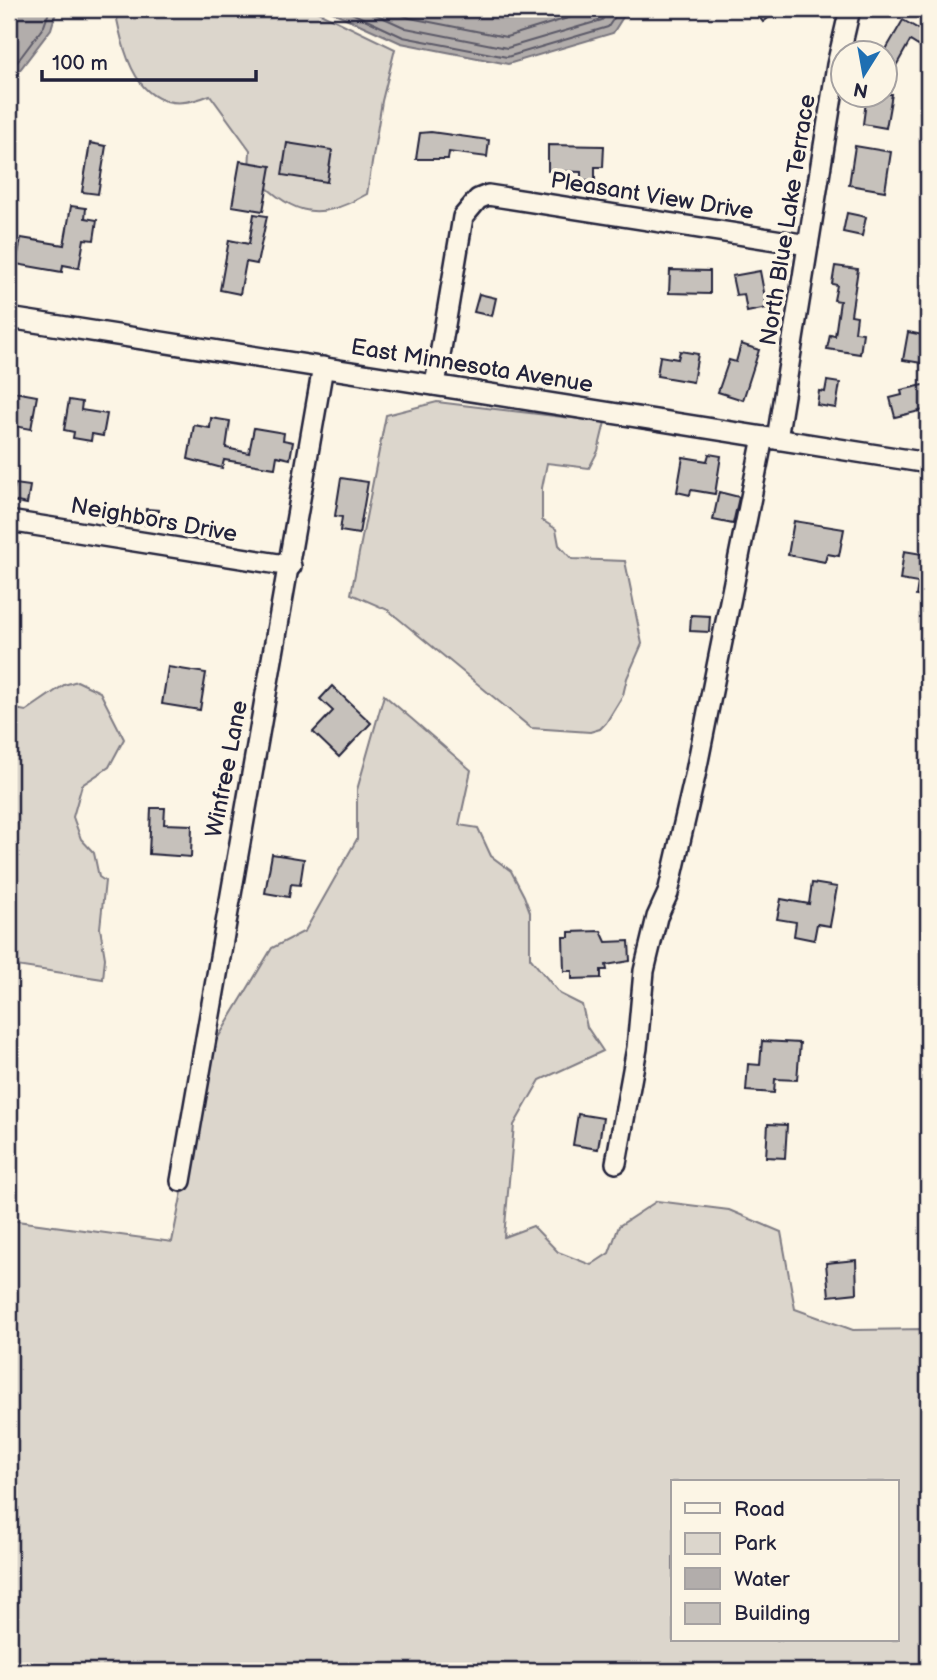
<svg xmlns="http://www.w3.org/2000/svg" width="937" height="1680" viewBox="0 0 937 1680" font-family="'Balsamiq Sans',sans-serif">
<rect width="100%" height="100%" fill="#fcf5e5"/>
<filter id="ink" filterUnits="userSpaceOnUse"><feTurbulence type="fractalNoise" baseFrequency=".0143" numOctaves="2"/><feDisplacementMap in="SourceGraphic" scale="14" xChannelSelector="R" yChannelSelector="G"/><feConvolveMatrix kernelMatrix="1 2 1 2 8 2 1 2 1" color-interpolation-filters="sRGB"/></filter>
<g filter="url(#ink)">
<!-- green -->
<g fill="#dcd6cc" stroke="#7f7c84" stroke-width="2" fill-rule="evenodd">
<path d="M115,9H312L395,49L382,101L367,194C313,225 290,212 249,171L250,150L210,95C142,124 125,63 115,9Z"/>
<polygon points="437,402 605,422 598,451 589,468 547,463 542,488 542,520 556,529 559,545 572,559 625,561 642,644 627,678 623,695 606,723 600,729 590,732 531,728 388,610 351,594 386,415"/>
<polygon points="77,681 100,692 124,739 109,767 82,785 73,817 81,839 94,853 99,877 105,881 100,928 105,958 103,979 9,965 9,708 26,711 64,685"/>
<path d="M384,695L471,770L459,825L478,828L491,856L511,871L524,896L530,912V958L560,994L582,1005L587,1027L603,1051L540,1080L514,1125L504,1237L533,1226L558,1252L591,1265L609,1253L619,1226L657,1201L729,1210L781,1232L795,1309L853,1330L928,1329V1671H9V1220L172,1242L182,1192L186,1190L213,1046L272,948L305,931L357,839V790ZM673,1482H897V1640H673Z"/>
</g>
<!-- water -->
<g fill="#b2adab" stroke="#78757e" stroke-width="2">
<polygon points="9,9 57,9 51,29 9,84"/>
<polygon points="326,9 628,9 613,33 508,64 401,43"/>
</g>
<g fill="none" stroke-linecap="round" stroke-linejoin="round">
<!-- shore -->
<g stroke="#5c5a68" stroke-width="2">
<polyline points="343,9 403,37 507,57 608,27 620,9"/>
<polyline points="364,9 406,28 507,48 602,20 610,9"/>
<polyline points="389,9 410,18 506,37 597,9"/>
<polyline points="9,73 44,26 50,9"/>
</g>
</g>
<!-- building -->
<g fill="#c6c1bb" stroke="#22223b" stroke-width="2">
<polygon points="753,9 780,9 763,22"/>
<polygon points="903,20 927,34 920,47 910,41 896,66 885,60 885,51"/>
<polygon points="867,94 892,94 886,128 863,124"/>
<polygon points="431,132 489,140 487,157 449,152 448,159 416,159 420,133"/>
<polygon points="90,143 106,146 98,194 82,192"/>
<polygon points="287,143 332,150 327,182 282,175"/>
<polygon points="548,145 604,146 603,167 595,167 595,180 581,180 581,172 548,171"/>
<polygon points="855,146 891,152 885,191 849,185"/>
<polygon points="240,161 271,166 263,211 232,206"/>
<polygon points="71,206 86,208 85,218 97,220 94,240 84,239 79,268 63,265 62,272 16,264 21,238 64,245"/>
<polygon points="847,213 866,217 862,236 843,232"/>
<polygon points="254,214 267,216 257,264 246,262 240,294 220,290 229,240 249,244"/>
<polygon points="835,266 858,269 851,315 857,316 855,332 863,333 860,354 827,349 830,335 835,336 840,301 834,300 837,285 832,284"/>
<polygon points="670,270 710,271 710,294 669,293"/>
<polygon points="760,271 767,308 747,312 744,294 736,295 732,276"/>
<polygon points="479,294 496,298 492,316 474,312"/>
<polygon points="908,332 928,336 928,364 903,360"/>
<polygon points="741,344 759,350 743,400 718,392 729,360 736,362"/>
<polygon points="680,351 698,354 693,382 657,376 660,356 678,359"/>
<polygon points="827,381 840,383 836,408 817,405 819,391 825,392"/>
<polygon points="928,384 928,409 895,417 890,398 902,395 901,390"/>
<polygon points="9,391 37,396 31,429 9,425"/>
<polygon points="69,400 82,402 81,410 107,414 103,436 92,434 91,441 73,438 74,432 64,430"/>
<polygon points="211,418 230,421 226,448 249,453 254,428 284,433 283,440 293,442 290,459 277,456 275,468 224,460 222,468 188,459 194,425 210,428"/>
<polygon points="709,454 721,456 715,494 691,490 690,495 677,492 683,457 707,461"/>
<polygon points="341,478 368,482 359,534 340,531 342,517 335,516"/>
<polygon points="15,484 30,486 27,504 12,501"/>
<polygon points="719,492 739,497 733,524 713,520"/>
<polygon points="146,509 159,510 158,526 145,525"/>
<polygon points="794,521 844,529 839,556 827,554 825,562 788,555"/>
<polygon points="904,551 928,555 928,598 916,596 918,583 900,580"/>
<polygon points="691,615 710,616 709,632 690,631"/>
<polygon points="168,667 206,673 200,710 162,704"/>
<polygon points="332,686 371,723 339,757 313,732 333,711 320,699"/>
<polygon points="151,808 165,808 164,824 192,825 191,857 149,854"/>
<polygon points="272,854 304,859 300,885 291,884 289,897 265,893"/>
<polygon points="812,883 837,887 830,926 817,924 814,940 794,936 796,922 777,919 781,899 809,904"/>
<polygon points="601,931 606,942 629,941 630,961 606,965 607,970 601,970 601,978 572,979 572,971 564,971 563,937 569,937 569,932"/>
<polygon points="762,1041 800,1043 797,1080 775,1079 774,1093 746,1091 748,1064 760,1065"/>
<polygon points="578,1114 603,1118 598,1149 573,1145"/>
<polygon points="768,1124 787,1125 785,1158 766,1157"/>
<polygon points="856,1260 857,1293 829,1296 826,1263"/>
</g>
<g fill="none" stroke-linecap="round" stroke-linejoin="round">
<defs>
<g id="minor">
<polyline points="9,318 928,463"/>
<polyline points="435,385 463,217 478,199 488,195 808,245"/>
<polyline points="777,439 837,65 850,9"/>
<polyline points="9,521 291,566"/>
<polyline points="616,1163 637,1048 644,971 657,917 668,893 695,776 763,437"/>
<polyline points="181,1181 323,367"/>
</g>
</defs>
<!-- minor casing -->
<use href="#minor" stroke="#22223b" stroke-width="24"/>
<!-- minor -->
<use href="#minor" stroke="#fcf5e5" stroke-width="19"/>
</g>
</g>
<g text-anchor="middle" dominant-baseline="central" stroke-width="7" stroke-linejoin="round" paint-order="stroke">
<!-- street labels -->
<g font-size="23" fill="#22223b" stroke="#fcf5e5">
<text transform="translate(652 196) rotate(9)">Pleasant View Drive</text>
<text transform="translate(788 220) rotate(-81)">North Blue Lake Terrace</text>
<text transform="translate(472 366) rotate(9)">East Minnesota Avenue</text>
<text transform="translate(154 520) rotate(10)">Neighbors Drive</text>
<text transform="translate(227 769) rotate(-79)">Winfree Lane</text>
</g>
</g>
<!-- margin -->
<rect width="937" height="1680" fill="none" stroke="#fcf5e5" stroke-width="35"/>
<rect x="18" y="18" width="902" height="1645" fill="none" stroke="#22223b" stroke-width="2.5" filter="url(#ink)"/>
<!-- legend -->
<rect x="671" y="1480" width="228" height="161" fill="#fcf5e5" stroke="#a5a1a1" stroke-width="2"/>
<rect x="685" y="1503" width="35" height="10" fill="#fcf5e5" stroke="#a5a1a1" stroke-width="2"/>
<text x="734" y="1516" font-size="21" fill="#22223b">Road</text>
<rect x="685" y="1533" width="35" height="21" fill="#dcd6cc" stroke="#a5a1a1" stroke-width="2"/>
<text x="734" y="1550" font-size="21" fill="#22223b">Park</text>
<rect x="685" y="1568" width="35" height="21" fill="#b2adab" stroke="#a5a1a1" stroke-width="2"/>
<text x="734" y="1586" font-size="21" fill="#22223b">Water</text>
<rect x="685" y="1603" width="35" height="21" fill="#c6c1bb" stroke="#a5a1a1" stroke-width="2"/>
<text x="734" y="1620" font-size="21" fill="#22223b">Building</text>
<!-- north arrow -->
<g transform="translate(864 74) rotate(191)"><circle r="33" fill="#fcf5e5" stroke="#a5a1a1" stroke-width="2"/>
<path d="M0-5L12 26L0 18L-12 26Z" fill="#1f6fb2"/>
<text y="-10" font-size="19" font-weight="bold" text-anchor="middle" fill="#22223b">N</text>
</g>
<!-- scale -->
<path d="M42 70v10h214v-10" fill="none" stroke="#22223b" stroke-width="3.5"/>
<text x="52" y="70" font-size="21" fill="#22223b" stroke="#fcf5e5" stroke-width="5" paint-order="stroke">100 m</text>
</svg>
